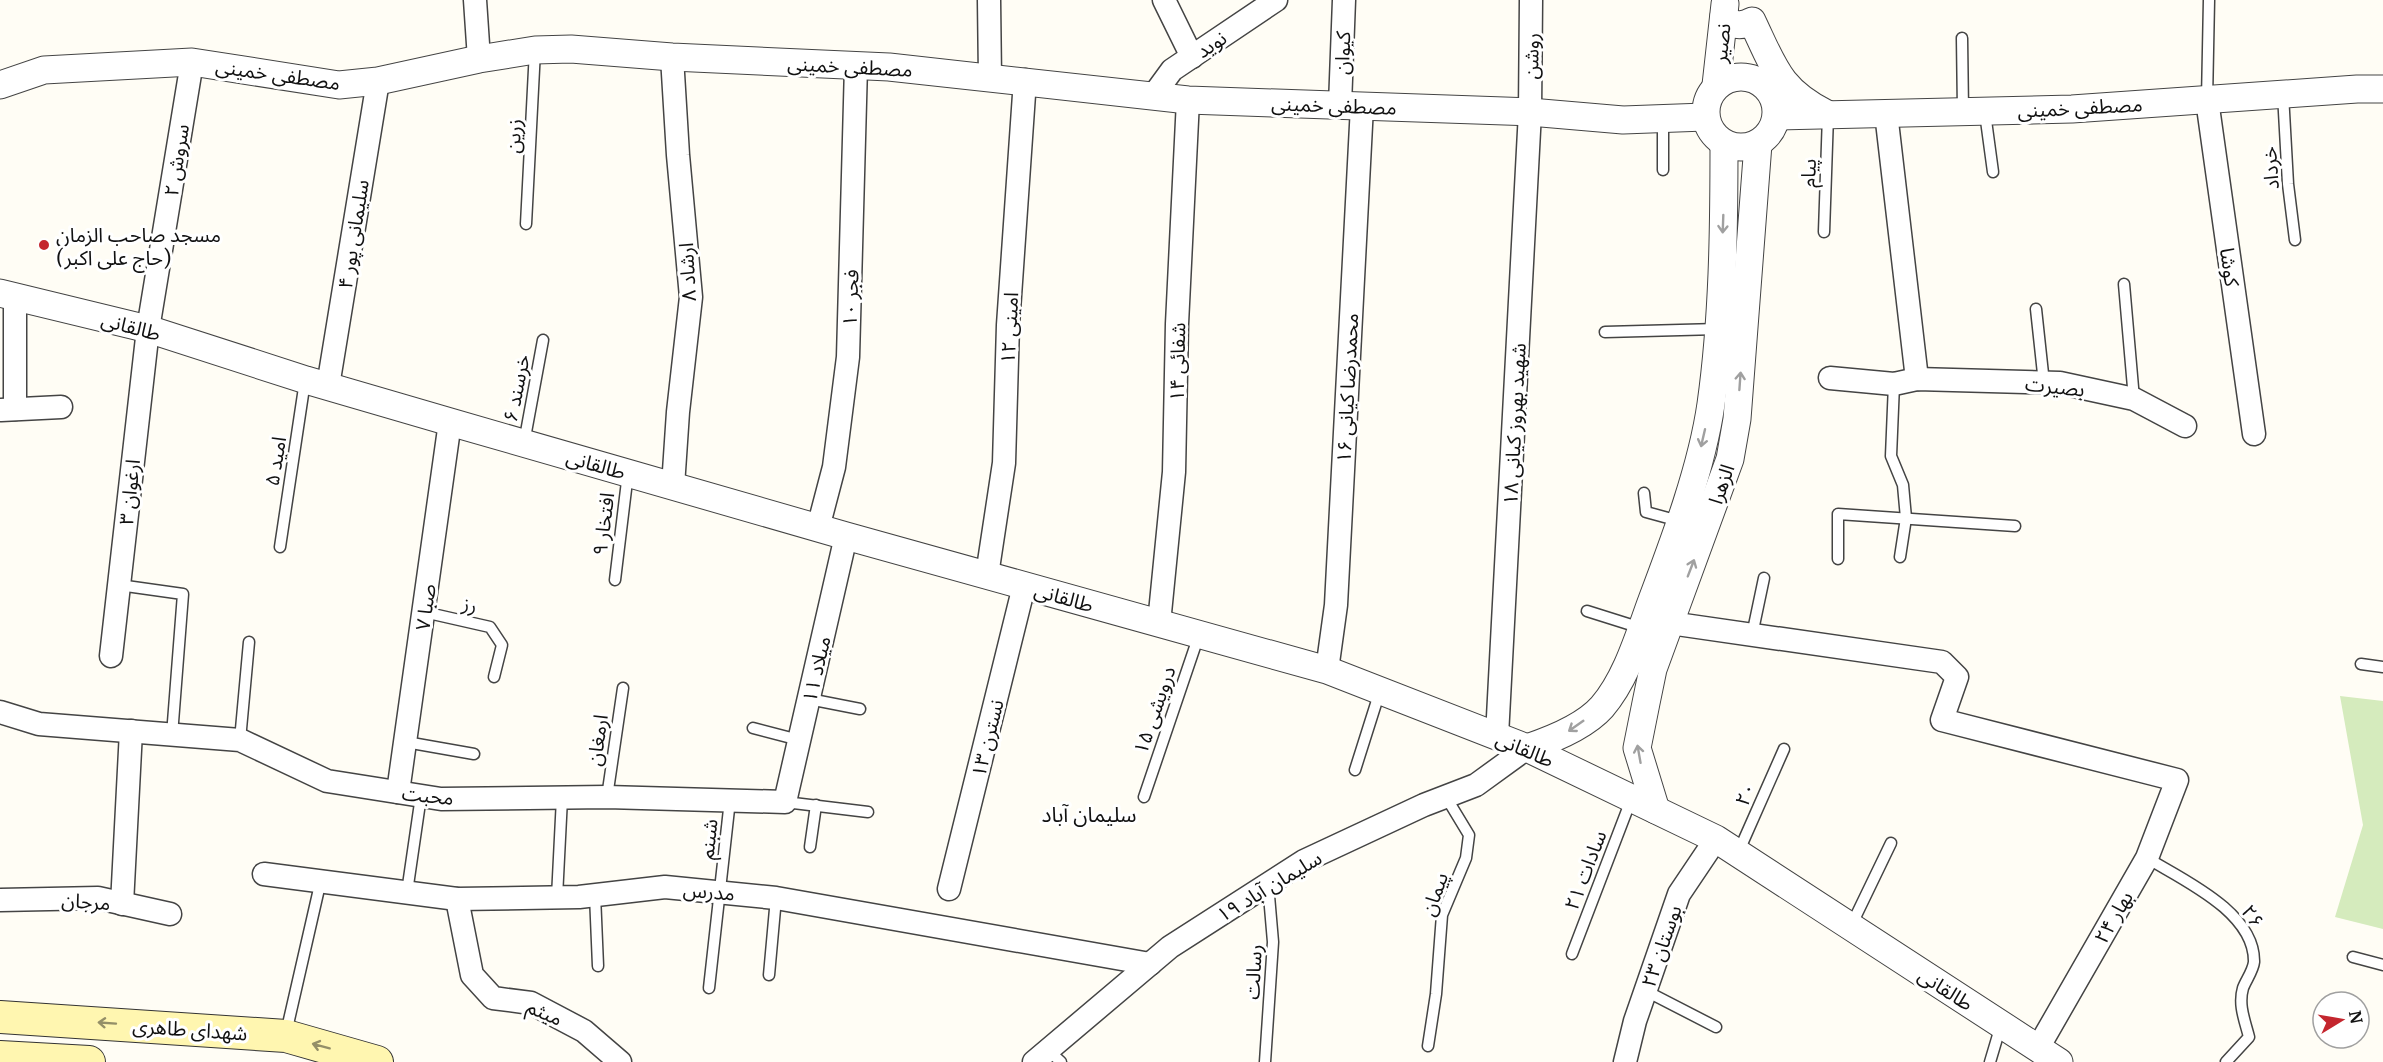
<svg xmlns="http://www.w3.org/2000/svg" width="2383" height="1062" viewBox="0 0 2383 1062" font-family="Merriweather,'Noto Sans Arabic',serif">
<rect width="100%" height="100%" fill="#fffdf5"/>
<!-- green -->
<polygon fill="#d5ebbd" points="2340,696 2383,701 2383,929 2335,917 2363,825"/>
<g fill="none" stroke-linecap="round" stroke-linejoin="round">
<defs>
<g id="service">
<polyline points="1962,38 1963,111"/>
<polyline points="2283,94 2288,184 2295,240"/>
<polyline points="2207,100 2209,0"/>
<polyline points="1985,113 1993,172"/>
<polyline points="1663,170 1663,119"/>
<polyline points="526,224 535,50"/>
<polyline points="1824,232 1828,115"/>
<polyline points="2124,284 2134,399"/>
<polyline points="2036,309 2044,383"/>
<polyline points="1605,332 1718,329"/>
<polyline points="1894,384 1891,456 1903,485 1906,518 1900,557"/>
<polyline points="524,443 543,340"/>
<polyline points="1644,493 1646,512 1679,521"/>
<polyline points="280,547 305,381"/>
<polyline points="1838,559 1838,514 2015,526"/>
<polyline points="615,580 628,473"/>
<polyline points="119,585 183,594 172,735"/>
<polyline points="1587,611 1641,628"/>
<polyline points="424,612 490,627 502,645 494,677"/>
<polyline points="1752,635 1764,578"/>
<polyline points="2361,664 2383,667"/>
<polyline points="809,699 860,709"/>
<polyline points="753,728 799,740"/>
<polyline points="240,740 249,642"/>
<polyline points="406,742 474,754"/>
<polyline points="1355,770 1380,691"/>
<polyline points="607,797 623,688"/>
<polyline points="1144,797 1199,635"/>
<polyline points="785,802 868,812"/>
<polyline points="810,847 816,805"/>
<polyline points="1738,853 1784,749"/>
<path d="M2147,858C2183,880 2255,912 2254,962C2253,971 2246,980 2243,988C2238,1005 2245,1021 2249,1037L2226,1062"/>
<polyline points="407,892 421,796"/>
<polyline points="595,895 598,966"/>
<polyline points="557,897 562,798"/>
<polyline points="1851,926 1891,843"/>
<polyline points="1572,954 1631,800"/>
<polyline points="2353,957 2383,965"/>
<polyline points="769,975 776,898"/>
<polyline points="709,988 730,800"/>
<polyline points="1646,991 1716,1027"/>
<polyline points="286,1033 321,880"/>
<polyline points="1428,1046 1436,994 1442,915 1466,858 1469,835 1446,797"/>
<polyline points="1048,1050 1061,1062"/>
<polyline points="1265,1062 1273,942 1268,884"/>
<polyline points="1990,1062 2001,1025"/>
</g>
<g id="minor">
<polyline points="475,0 479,59"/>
<polyline points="989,0 990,78"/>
<polyline points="1164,0 1192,57"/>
<polyline points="672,57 678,155 691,297 678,412 673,486"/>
<polyline points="1153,96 1172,70 1276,0"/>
<polyline points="2207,100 2254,434"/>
<polyline points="1340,105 1344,0"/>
<polyline points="1886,113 1917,379"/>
<polyline points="15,296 15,409"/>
<polyline points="1830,378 1894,384 1917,379 2060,383 2134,399 2185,426"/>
<polyline points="328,386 378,81"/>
<polyline points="1,410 61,407"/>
<polyline points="818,528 834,467 848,357 856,66"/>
<polyline points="987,575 1004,463 1008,325 1025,80"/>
<polyline points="1159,623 1174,472 1177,324 1188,100"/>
<polyline points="1670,623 1942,662 1957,677 1942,720 2177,780 2147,858 2038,1048"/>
<polyline points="111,656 148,329 192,62"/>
<polyline points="1327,670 1336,605 1362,106"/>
<polyline points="0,712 39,724 240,740 327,781 441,799 607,797 785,802 846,536"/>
<polyline points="1497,736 1530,112 1531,0"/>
<polyline points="398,792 450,422"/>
<polyline points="264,874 457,899 579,897 665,887 776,898 1150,964"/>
<polyline points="949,889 1024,586"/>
<polyline points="457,899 472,975 493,998 531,1003 584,1031 620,1062"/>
<polyline points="0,900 98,898 170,914"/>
<polyline points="122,904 131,731"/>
<polyline points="1034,1062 1170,947 1304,861 1424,805 1476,785 1527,748"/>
<polyline points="1625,1062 1635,1021 1679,894 1716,839"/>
</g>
<g id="tertiary">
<path d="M1724,16C1731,26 1741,27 1752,21C1774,67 1779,90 1827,114"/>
<circle cx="1741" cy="112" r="35"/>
<polyline points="0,85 44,70 192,62 339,85 378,81 479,59 535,50 571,49 672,57 889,67 1188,100 1530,112 1623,120 1705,117"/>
<polyline points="1716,85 1725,4"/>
<polyline points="1777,116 2072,109 2357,89 2383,89"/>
<polyline points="0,293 148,329 306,380 450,422 846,536 1327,670 1527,748 1716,839 2059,1062"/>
<path d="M1527,748C1551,740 1585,726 1602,707C1627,678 1639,635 1652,600C1675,539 1702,467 1711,404C1723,318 1724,230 1724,144"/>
<polyline points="1656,810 1637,748 1646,703 1653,669 1730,459 1737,419 1758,144"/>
</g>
<g id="secondary">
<polyline points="0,1017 286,1036 377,1062"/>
<polyline points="0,1057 89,1062"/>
</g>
</defs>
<!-- service casing -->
<use href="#service" stroke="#444" stroke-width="13"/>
<!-- minor casing -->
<use href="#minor" stroke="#444" stroke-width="25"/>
<!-- tertiary casing -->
<use href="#tertiary" stroke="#444" stroke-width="29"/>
<!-- secondary casing -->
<use href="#secondary" stroke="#333" stroke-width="34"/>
<!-- service -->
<use href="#service" stroke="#fff" stroke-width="10"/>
<!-- minor -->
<use href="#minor" stroke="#fff" stroke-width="22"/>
<!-- tertiary -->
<use href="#tertiary" stroke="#fff" stroke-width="27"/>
<!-- secondary -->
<use href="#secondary" stroke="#fff6b0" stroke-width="32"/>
</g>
<!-- one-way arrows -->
<defs><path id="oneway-shaft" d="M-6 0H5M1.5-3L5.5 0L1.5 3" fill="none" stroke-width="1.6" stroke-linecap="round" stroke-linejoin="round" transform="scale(1.5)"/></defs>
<g stroke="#a0a0a0">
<use href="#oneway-shaft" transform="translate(1723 224) rotate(92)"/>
<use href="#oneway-shaft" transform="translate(1740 381) rotate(-86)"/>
<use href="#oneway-shaft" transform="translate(1703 438) rotate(103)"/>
<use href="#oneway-shaft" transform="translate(1691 568) rotate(-69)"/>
<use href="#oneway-shaft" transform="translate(1576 726) rotate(145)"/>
<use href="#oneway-shaft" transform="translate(1639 754) rotate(-100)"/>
</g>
<g stroke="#948f68">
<use href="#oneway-shaft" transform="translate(107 1023) rotate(-176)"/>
<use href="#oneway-shaft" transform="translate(321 1046) rotate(-165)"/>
</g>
<!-- markers -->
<circle fill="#c4262e" stroke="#fff" stroke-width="2" cx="44" cy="245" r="6"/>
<g text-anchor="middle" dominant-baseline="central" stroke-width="6" stroke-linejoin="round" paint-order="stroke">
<!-- street labels -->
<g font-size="20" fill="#111" stroke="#fff">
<text transform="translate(1721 43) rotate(-84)">نصیر</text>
<text transform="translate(1211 44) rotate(-34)">نوید</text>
<text transform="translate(1342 53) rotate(-88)">کیوان</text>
<text transform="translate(1531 56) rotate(-89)">روشن</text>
<text transform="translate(850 66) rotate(3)">مصطفی خمینی</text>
<text transform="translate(278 74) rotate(8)">مصطفی خمینی</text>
<text transform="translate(1334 105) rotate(2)">مصطفی خمینی</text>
<text transform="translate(2080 107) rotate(-3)">مصطفی خمینی</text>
<text transform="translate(513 136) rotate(-87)">زرین</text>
<text transform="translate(176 160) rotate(-81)">سروش ۲</text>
<text transform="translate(2270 168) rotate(-94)">خرداد</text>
<text transform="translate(1808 173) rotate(-88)">پیام</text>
<text transform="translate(353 234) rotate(-81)">سلیمانی پور ۴</text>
<text transform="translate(2230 267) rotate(82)">کوشا</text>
<text transform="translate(687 272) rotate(-93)">ارشاد ۸</text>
<text transform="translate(850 298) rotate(-88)">فجر ۱۰</text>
<text transform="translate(131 326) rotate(15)">طالقانی</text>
<text transform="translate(1009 328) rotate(-87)">امینی ۱۲</text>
<text transform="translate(1177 362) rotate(-89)">شفائی ۱۴</text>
<text transform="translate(2055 386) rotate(6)">بصیرت</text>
<text transform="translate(516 388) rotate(-79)">خرسند ۶</text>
<text transform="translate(1347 388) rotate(-87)">محمدرضا کیانی ۱۶</text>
<text transform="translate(1514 424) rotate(-87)">شهید بهروز کیانی ۱۸</text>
<text transform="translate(275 461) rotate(-81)">امید ۵</text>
<text transform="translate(596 464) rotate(16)">طالقانی</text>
<text transform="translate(1721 484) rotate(-71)">الزهرا</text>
<text transform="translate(129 492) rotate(-84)">ارغوان ۳</text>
<text transform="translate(603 524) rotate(-83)">افتخار ۹</text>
<text transform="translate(1064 597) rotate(16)">طالقانی</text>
<text transform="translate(470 604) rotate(13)">رز</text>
<text transform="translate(425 607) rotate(-82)">صبا ۷</text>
<text transform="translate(816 669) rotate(-77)">میلاد ۱۱</text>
<text transform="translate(1154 710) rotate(-71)">درویشی ۱۵</text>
<text transform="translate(987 738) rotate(-76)">نسترن ۱۳</text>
<text transform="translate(597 740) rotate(-82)">ارمغان</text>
<text transform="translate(1525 749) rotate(23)">طالقانی</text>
<text transform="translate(1745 794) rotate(-66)">۲۰</text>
<text transform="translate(428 795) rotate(6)">محبت</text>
<text transform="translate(708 839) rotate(-84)">شبنم</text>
<text transform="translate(1585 870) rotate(-69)">سادات ۲۱</text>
<text transform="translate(1269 886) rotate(-31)">سلیمان آباد ۱۹</text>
<text transform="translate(709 891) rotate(5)">مدرس</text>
<text transform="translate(1434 894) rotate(-71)">پیمان</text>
<text transform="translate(86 901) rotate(4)">مرجان</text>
<text transform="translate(2253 916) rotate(54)">۲۶</text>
<text transform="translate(2113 917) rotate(-60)">بهار ۲۴</text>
<text transform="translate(1661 946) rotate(-71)">بوستان ۲۳</text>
<text transform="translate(1253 972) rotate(-87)">رسالت</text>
<text transform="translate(1946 989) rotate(33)">طالقانی</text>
<text transform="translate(545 1012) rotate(24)">میثم</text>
<text transform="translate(190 1029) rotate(4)">شهدای طاهری</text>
</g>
<!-- poi labels -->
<g font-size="20" fill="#111" stroke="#fff" text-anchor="start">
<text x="56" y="234">مسجد صاحب الزمان<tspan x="56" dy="23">(حاج علی اکبر)</tspan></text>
</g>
<!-- neighbourhood labels -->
<g font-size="21" fill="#111" stroke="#fff">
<text x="1089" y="814">سلیمان آباد</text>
</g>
</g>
<!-- north arrow -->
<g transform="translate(2341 1020) rotate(79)"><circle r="28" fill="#ffffff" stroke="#a0a0a0" stroke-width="1.5"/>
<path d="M0-4.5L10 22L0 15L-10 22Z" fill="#c4262e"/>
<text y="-9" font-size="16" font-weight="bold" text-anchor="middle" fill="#111111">N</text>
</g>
</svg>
